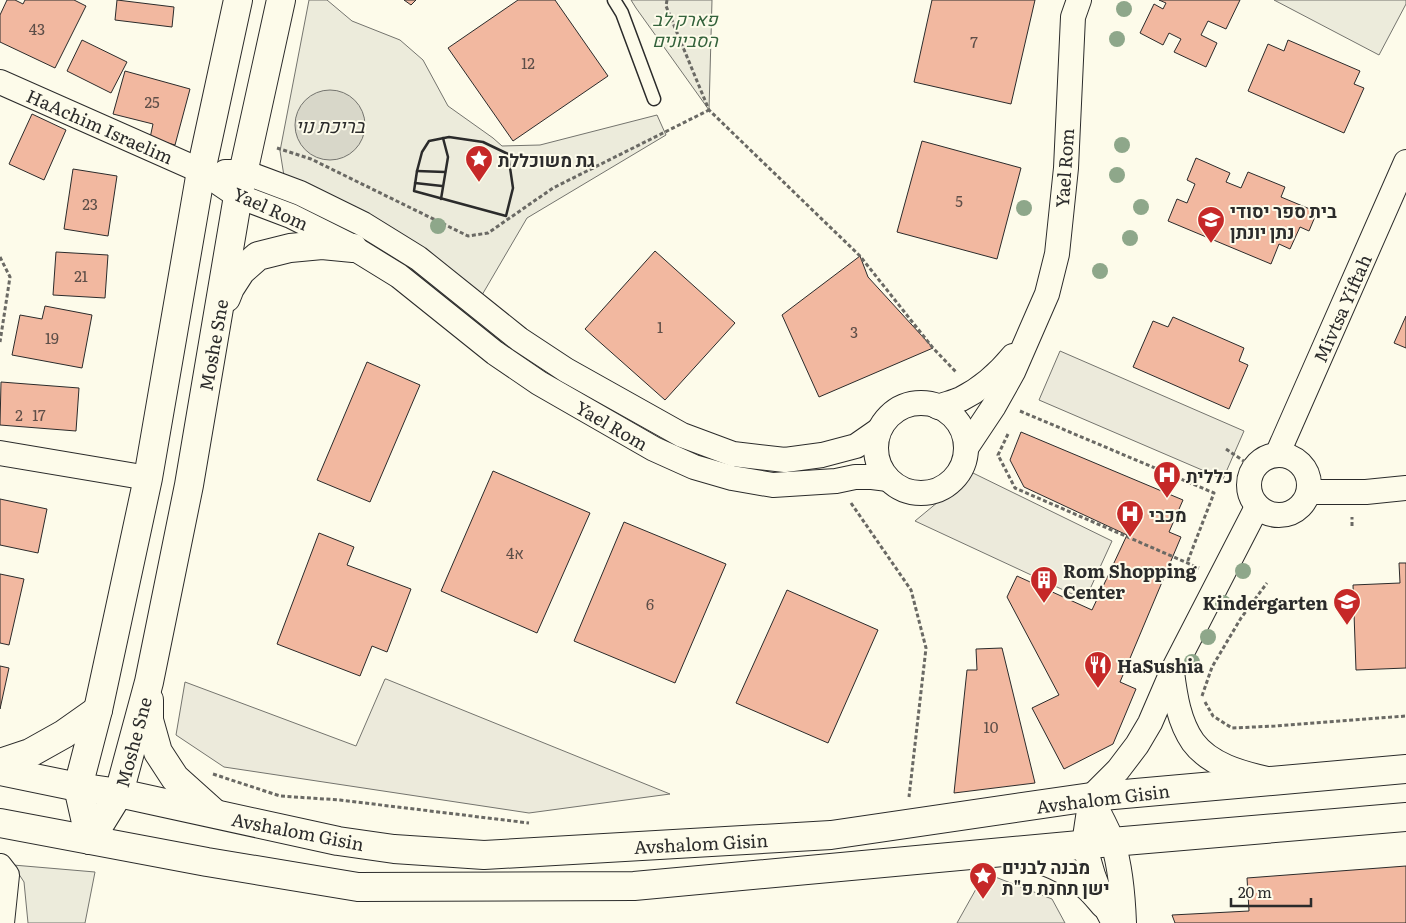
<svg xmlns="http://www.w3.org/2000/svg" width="1406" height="923" viewBox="0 0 1406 923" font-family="Literata,Heebo,serif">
<rect width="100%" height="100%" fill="#fdfbea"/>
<!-- green -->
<g fill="#ecebdb" stroke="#74746e">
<polygon points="309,0 327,0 352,21 400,40 423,60 448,106 493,138 502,146 540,145 657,115 666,135 527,218 482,295 284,176 280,151"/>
<polygon points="631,0 712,0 709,110 636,8"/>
<polygon points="1274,0 1406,0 1406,4 1379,55"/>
<polygon points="13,865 95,872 85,923 28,923 24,882"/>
</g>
<!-- parking -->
<g fill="#eceadb" stroke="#74746e">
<polygon points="1060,351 1244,431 1223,479 1039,400"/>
<polygon points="973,473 1112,541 1085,600 915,521"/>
<polygon points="385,679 386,679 670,794 529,813 224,767 176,735 185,682 356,746"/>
<polygon points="985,873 1052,899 1065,923 957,923"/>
</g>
<!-- water -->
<circle fill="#d8d7c9" stroke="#74746e" cx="330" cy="125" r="35"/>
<!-- building -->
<g fill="#f2b8a0" stroke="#2b2b2b">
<polygon points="7,0 15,0 23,4 25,0 74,0 86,6 55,68 0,42 0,15"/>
<polygon points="117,0 174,7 172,27 115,20"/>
<polygon points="404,0 416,0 411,5"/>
<polygon points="518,0 555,0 608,76 513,141 448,48"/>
<polygon points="932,0 1035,0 1011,104 914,82"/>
<polygon points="1159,0 1240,0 1226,29 1208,21 1201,35 1217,43 1206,67 1174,52 1181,39 1169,33 1163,45 1140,33 1154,4 1163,9 1166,3"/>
<polygon points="82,40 127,62 111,93 67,71"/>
<polygon points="1288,40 1360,71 1354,84 1364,88 1344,133 1248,91 1268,44 1284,51"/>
<polygon points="125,71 190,89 175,145 150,138 153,124 113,114"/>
<polygon points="32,114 66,130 44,180 9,164"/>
<polygon points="922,141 1021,168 997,259 897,232"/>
<polygon points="1196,158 1230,173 1226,182 1241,188 1248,172 1285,187 1281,197 1317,212 1309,231 1300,227 1290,249 1279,244 1271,264 1168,221 1177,199 1187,203 1195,184 1187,180"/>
<polygon points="73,169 117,176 108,236 64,229"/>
<polygon points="655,251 735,323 665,400 585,329"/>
<polygon points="56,252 108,255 105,298 53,295"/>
<polygon points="860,256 868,277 933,348 819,397 782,315"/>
<polygon points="45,306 92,315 82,368 12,355 20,315 42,319"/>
<polygon points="1406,316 1406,348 1394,343"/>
<polygon points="1173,317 1244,348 1239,361 1248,365 1229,409 1133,367 1153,321 1168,327"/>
<polygon points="367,362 420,385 370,502 317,480"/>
<polygon points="1,382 79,388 76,431 0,425"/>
<polygon points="1021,432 1183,500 1169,532 1181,537 1120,682 1136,689 1113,744 1064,769 1032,708 1059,695 1007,597 1017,576 1092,610 1127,535 1024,487 1010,460"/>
<polygon points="493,471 590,513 537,633 441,591"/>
<polygon points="0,499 47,509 38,553 0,545"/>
<polygon points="624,522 726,564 675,683 574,641"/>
<polygon points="319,533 354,547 347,565 411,589 387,652 372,646 360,676 277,644"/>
<polygon points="1399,563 1406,563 1406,668 1356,670 1353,585 1400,583"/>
<polygon points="0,574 24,579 9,645 0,643"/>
<polygon points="787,590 878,630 828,743 736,703"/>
<polygon points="1002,648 1035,783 954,793 967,670 977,670 976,649"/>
<polygon points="0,666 9,668 0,709"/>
<polygon points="1406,866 1406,923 1175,923 1172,915 1249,911 1247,878"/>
</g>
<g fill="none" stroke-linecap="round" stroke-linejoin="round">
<defs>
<polyline id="lane" points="614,0 622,13 654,99"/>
<g id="street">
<polyline points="0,82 201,171 238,196 291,216 347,244 399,276 495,353 539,383 654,449 694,467 732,478 773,485 836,481 855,477 872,477 888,479"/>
<polyline points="225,172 244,172 300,193 363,224 418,258 519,339 566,370 682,435 733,454 785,460 822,455 856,446 879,430"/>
<circle cx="921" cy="448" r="45"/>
<path d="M938,407C946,404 954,402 961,399C981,389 999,373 1013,356"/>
<polyline points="966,448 994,406 1013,372 1047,294 1057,254 1066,168 1073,17 1079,0"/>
<polyline points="0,453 148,478"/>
<circle cx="1279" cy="485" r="30"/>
<polyline points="1277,455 1406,162"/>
<polyline points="1309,492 1366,492 1406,488"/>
<path d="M1172,672C1175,696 1179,722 1193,742C1210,765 1241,773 1267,779"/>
<polyline points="1091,797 1118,770 1137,745 1150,723 1172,672 1257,507"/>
<polyline points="1091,797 1084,844 1093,875 1104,904 1114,923"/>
<path d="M1091,797C1098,812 1107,827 1113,843C1121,869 1123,896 1124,923"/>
<polyline points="0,866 7,875 2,923"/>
</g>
<g id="secondary">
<polyline points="226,298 230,288 241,271 258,256 290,248 322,245 353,248"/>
<polyline points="149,700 149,720 158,752 175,778 214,813"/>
<polyline points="0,763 30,753 64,734 98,710"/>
<polyline points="0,771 78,787 119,793 338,841 394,849 484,855 831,835 1091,797 1406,769"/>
<polyline points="0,823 207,862 358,887 634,886 1112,842 1406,817"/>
<polyline points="90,840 119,793 149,682 189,485 238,196 281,0"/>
<polyline points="90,840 78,787 98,710 148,478 201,171 238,0"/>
<path d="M1020,854C1043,859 1067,869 1085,884C1092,889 1098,897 1104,904"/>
</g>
</defs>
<!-- lane casing -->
<use href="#lane" stroke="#2b2b2b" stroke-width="15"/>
<!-- street casing -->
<use href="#street" stroke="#2b2b2b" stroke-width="26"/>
<!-- secondary casing -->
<use href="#secondary" stroke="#2b2b2b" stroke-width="30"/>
<!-- path -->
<g stroke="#6a6964" stroke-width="3" stroke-dasharray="4 2.5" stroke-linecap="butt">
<polyline points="667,0 666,6 709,110 860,256 933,348 956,372"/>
<polyline points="277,148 311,159 468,236 488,233 553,188 709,110"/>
<polyline points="0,257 10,277 0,342"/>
<polyline points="1020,411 1214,493 1187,563"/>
<polyline points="1008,434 998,455 1015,488 1199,568"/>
<polyline points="1226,449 1254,468"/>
<polyline points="851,503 911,590 926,648 909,797"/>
<polyline points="1352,526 1352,517"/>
<polyline points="1202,696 1212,667 1241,618 1267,583"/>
<polyline points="1205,702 1213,716 1232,728 1275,726 1406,716"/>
<polyline points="213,774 280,796 340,800 529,823"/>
</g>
<!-- lane -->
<use href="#lane" stroke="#fdfbea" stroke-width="12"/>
<!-- street -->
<use href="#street" stroke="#fdfbea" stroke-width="24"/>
<!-- secondary -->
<use href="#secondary" stroke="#fdfbea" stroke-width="28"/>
<!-- wall -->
<g stroke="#2b2b2b" stroke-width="2.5">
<polygon points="449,137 483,142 508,154 513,188 506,216 414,191 417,171 422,152 429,141"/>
<polyline points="417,171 445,172"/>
<polyline points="415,183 442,186"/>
<polyline points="441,199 448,157 443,138"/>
</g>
</g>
<!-- trees -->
<g fill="#8ea78a">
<circle cx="1124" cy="9" r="8"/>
<circle cx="1117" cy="39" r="8"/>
<circle cx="1122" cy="145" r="8"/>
<circle cx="1117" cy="175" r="8"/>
<circle cx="1141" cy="207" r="8"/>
<circle cx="1024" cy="208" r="8"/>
<circle cx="438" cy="226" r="8"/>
<circle cx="1130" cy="238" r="8"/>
<circle cx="1100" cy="271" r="8"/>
<circle cx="1243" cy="571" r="8"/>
<circle cx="1223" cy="603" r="8"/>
<circle cx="1208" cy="637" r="8"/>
<circle cx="1192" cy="662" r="8"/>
</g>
<!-- icons -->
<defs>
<symbol id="sight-pin" viewBox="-11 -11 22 30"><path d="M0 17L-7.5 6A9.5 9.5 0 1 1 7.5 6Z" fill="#c62828" stroke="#fdfbea"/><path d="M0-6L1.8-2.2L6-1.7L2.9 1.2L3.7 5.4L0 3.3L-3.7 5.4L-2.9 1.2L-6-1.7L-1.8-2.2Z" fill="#fff"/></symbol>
<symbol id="school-pin" viewBox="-11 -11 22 30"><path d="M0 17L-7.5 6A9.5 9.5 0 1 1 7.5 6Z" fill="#c62828" stroke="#fdfbea"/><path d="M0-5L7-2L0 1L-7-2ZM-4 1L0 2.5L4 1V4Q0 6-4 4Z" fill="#fff"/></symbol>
<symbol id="hospital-pin" viewBox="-11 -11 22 30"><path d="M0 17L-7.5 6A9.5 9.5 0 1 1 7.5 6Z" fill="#c62828" stroke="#fdfbea"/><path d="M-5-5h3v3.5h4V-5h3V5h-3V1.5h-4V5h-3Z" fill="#fff"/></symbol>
<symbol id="building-pin" viewBox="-11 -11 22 30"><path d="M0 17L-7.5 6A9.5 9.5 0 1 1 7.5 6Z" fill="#c62828" stroke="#fdfbea"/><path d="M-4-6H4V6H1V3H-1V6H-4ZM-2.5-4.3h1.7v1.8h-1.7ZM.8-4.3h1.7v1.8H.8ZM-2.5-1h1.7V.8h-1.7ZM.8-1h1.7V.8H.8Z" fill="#fff"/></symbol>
<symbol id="restaurant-pin" viewBox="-11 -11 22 30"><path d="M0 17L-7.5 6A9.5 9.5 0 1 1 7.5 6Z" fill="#c62828" stroke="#fdfbea"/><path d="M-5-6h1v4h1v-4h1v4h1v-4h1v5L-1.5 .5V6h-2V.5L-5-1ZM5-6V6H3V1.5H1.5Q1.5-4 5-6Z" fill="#fff"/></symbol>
</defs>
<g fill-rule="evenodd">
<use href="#sight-pin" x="463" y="143" width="32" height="43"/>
<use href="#school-pin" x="1195" y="204" width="32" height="43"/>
<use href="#hospital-pin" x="1151" y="459" width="32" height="43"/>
<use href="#hospital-pin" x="1114" y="498" width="32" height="43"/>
<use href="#building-pin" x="1028" y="564" width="32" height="43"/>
<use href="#school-pin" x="1331" y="586" width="32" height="43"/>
<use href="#restaurant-pin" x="1082" y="649" width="32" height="43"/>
<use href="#sight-pin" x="967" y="860" width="32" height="43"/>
</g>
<g text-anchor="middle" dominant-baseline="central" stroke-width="4" stroke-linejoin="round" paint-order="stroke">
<!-- number labels -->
<g font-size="15" fill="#5d4e48">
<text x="37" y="28">43</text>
<text x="974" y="41">7</text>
<text x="528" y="62">12</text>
<text x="152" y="101">25</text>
<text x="959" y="200">5</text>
<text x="90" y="203">23</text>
<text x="81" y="275">21</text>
<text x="660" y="326">1</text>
<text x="854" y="331">3</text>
<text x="52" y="337">19</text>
<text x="19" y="414">2</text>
<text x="39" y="414">17</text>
<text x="515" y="552">4א</text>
<text x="650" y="603">6</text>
<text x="991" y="726">10</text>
</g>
<!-- park labels -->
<g font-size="18" font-style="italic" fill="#34623c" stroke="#fdfbea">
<text x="685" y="18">פארק לב<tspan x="685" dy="21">הסביונים</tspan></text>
</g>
<!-- street labels -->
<g font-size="18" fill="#2b2b2b" stroke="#fdfbea">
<text transform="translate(100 126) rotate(24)">HaAchim Israelim</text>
<text transform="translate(1064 168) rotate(-86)">Yael Rom</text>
<text transform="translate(271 208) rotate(24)">Yael Rom</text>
<text transform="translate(1342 308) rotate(-66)">Mivtsa Yiftah</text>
<text transform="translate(213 345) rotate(-80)">Moshe Sne</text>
<text transform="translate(612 425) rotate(30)">Yael Rom</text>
<text transform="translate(133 742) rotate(-75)">Moshe Sne</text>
<text transform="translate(1103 798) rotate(-7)">Avshalom Gisin</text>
<text transform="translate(298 831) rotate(11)">Avshalom Gisin</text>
<text transform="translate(701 843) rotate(-3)">Avshalom Gisin</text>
</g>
<!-- poi labels -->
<g font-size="18" font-weight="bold" fill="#2b2b2b" stroke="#fdfbea" text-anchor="start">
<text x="498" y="159">גת משוכללת</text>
<text x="1230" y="210">בית ספר יסודי<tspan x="1230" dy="21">נתן יונתן</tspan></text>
<text x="1186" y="475">כללית</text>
<text x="1149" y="514">מכבי</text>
<text x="1063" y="570">Rom Shopping<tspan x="1063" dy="21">Center</tspan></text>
<text x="1328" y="602" text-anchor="end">Kindergarten</text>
<text x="1117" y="665">HaSushia</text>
<text x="1002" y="866">מבנה לבנים<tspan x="1002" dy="21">ישן תחנת פ"ת</tspan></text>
</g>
<!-- water labels -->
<g font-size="19" font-style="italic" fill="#2b2b2b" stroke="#fdfbea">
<text x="330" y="125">בריכת נוי</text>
</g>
</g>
<!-- scale -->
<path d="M1231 898v8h80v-8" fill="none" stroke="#2b2b2b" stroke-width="2.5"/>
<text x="1238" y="898" font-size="15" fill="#2b2b2b" stroke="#fdfbea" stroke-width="4" paint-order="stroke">20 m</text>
</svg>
